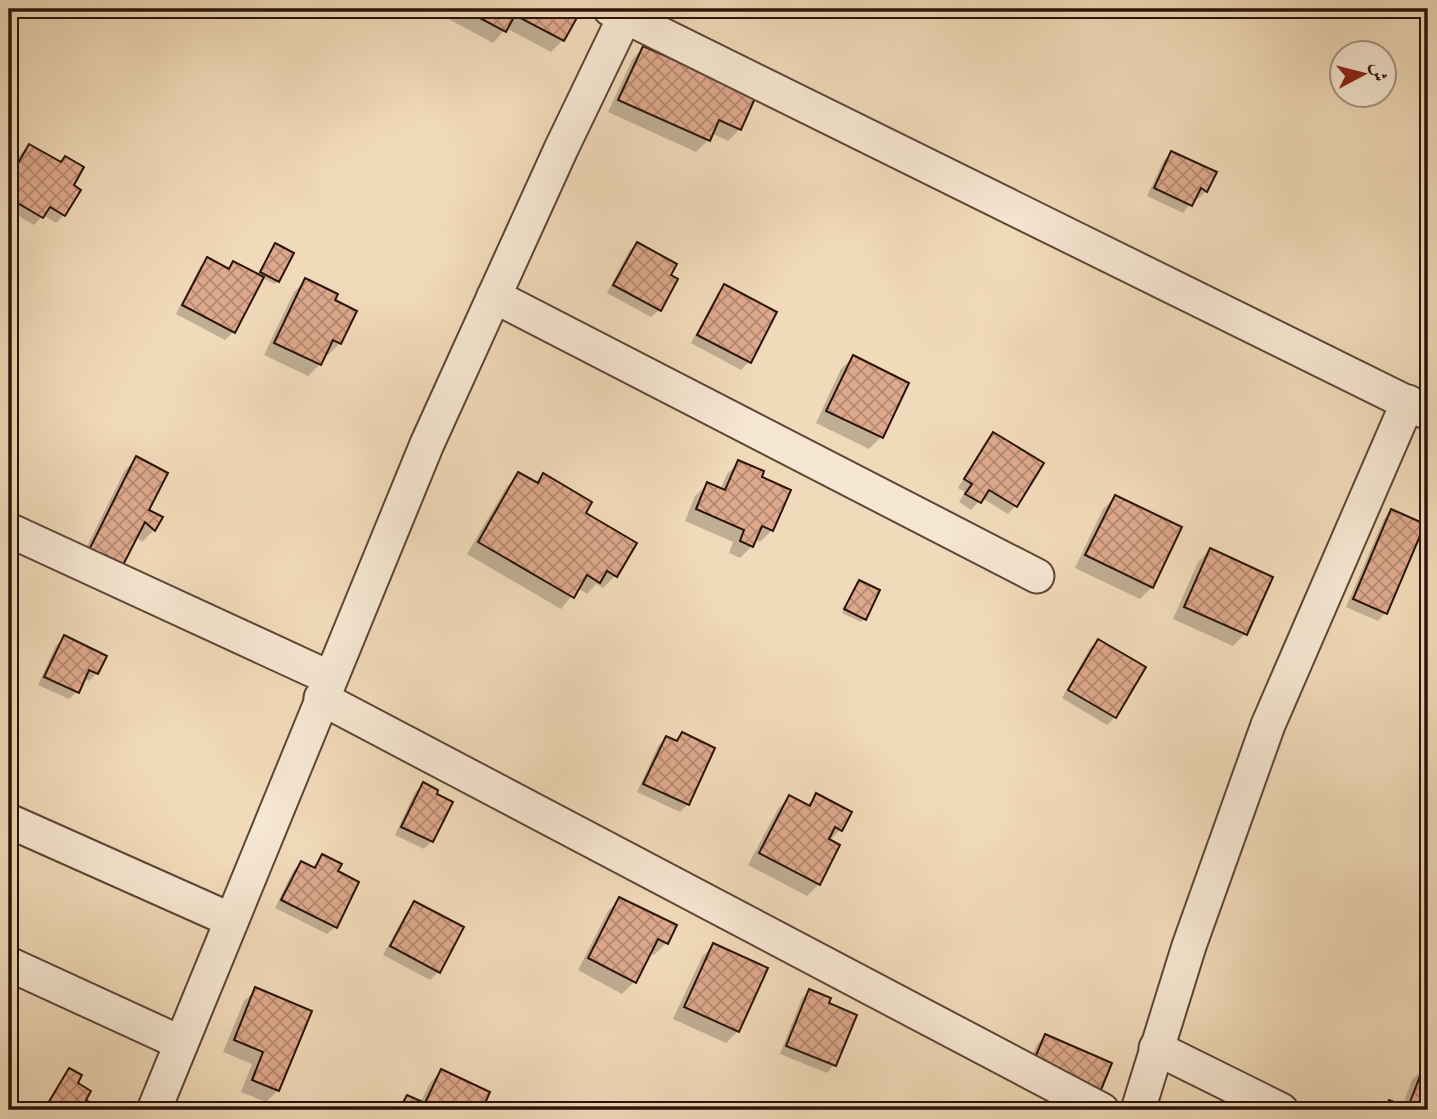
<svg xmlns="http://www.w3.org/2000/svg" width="1437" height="1119" viewBox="0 0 1437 1119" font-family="'Old Standard TT',Amiri,serif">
<defs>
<pattern id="building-cross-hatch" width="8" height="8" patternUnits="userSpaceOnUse" patternTransform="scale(1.75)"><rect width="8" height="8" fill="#dea88c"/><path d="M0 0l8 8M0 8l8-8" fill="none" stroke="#b48871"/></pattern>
</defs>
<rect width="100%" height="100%" fill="#f1dab9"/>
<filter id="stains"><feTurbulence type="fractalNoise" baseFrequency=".00286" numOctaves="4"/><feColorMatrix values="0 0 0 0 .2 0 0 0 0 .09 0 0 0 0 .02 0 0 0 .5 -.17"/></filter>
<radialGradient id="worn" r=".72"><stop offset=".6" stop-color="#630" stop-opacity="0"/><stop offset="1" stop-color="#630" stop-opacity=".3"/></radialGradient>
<!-- shadow -->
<g fill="#0003">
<polygon points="449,9 565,9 577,15 563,40 551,52 506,28 493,43 445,17"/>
<polygon points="643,48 740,129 728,141 711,133 708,140 696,152 608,112 632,60"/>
<polygon points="29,146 71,186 64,215 56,223 43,215 34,225 9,210 9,176 21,153"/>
<polygon points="1172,153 1206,191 1198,199 1195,197 1183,213 1147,196 1164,160"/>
<polygon points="637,244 659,310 651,317 607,293 629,251"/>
<polygon points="275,245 278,281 275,284 262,278 233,332 225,340 176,314 200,267 208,260 227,270 234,263 258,276"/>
<polygon points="306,280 333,301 340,343 328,355 325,353 320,364 308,376 264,355 294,292"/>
<polygon points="724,286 749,362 741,370 691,343 717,294"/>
<polygon points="853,357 881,437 869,449 816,423 841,369"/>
<polygon points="993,434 1041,463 1015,506 1008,514 982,498 971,510 959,502 965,492 958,488 985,442"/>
<polygon points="137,458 147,511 160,517 154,530 142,542 136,536 78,564 125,470"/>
<polygon points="739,462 759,478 772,530 760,542 755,540 752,546 740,558 729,553 733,542 685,521 695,496 707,485 720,490 727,474"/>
<polygon points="519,474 535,484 543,476 584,514 635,544 615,576 603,588 596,584 587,594 578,588 561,609 467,554 507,486"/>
<polygon points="1115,497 1180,528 1152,587 1140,599 1075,568 1103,509"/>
<polygon points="1392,511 1385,613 1378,621 1346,607 1384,519"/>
<polygon points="1210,550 1270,578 1245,634 1233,646 1173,619 1198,562"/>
<polygon points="859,582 864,619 861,622 842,613"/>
<polygon points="64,638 97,673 89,681 83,678 77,692 69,699 38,685 56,645"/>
<polygon points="1098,641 1115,717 1107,725 1062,698 1090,648"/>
<polygon points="682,734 688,804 680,812 637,792 658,746 666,738 674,742"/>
<polygon points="423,785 435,795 450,802 432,841 424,849 395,835 415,792"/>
<polygon points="816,796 850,813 840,830 829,841 819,884 807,896 748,865 778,809 789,797 806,806"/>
<polygon points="322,856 336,872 335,927 327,934 275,908 293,871 301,863 312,868"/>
<polygon points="620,899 666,943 654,955 649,952 634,982 622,994 578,970 608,911"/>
<polygon points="415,903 438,972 430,980 383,955 407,911"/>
<polygon points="714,945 738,1031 726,1043 673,1019 702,957"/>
<polygon points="256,990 278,1090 266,1102 241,1092 252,1064 223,1052 244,1001"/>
<polygon points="809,991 834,1065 827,1073 780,1054 802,998"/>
<polygon points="1045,1036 1099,1089 1092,1097 1027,1068 1037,1044"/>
<polygon points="1424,1068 1428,1069 1428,1110 1382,1110 1390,1102 1402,1107 1412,1080"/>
<polygon points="69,1070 83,1101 93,1107 91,1110 43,1110 62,1078"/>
<polygon points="441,1071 488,1093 480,1110 395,1110 407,1097 420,1103 430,1083"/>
</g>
<!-- building -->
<g fill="url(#building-cross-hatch)" stroke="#2b140b" stroke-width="2">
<polygon points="463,9 569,9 579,14 564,41 515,15 506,32"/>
<polygon points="643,46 756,96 741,130 719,120 710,141 618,100"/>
<polygon points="29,144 61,162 65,156 84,167 74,185 81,190 65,216 50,207 43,218 9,198 9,179"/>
<polygon points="1171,151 1217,172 1207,192 1201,188 1192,206 1154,188"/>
<polygon points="637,242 677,264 671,275 678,279 661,311 613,285"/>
<polygon points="275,243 294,253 279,282 260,272"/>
<polygon points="207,257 229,269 233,261 264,277 235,333 182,305"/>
<polygon points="305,278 338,294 335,300 357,311 341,344 333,340 321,365 274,343"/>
<polygon points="724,284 777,312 751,363 697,335"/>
<polygon points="853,355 909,383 883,438 826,411"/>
<polygon points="993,432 1044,463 1017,507 989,490 981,503 965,494 972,484 964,479"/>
<polygon points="136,456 168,473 149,510 163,517 155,531 145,522 121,569 88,552"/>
<polygon points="738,460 764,471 762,477 791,490 773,531 762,526 753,547 740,541 744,530 696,509 707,482 725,490"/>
<polygon points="518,472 538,483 543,473 592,502 586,513 637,543 617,577 607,571 600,583 587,575 574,598 478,542"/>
<polygon points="1115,495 1182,527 1153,588 1085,555"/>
<polygon points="1391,509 1425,524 1387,614 1353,599"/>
<polygon points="1210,548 1273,577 1247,635 1184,607"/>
<polygon points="859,580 880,590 866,620 844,609"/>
<polygon points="64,635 107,656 98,674 89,670 79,693 44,677"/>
<polygon points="1098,639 1146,667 1116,718 1068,690"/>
<polygon points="682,732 715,748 689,805 643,784 666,736 677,741"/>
<polygon points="423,782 438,790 437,794 453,802 433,842 401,827"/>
<polygon points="816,793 852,812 842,831 835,827 829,839 840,845 820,885 759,853 789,795 810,806"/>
<polygon points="322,854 342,864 338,871 359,882 337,928 281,900 301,861 315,868"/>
<polygon points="619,897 677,925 668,944 658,939 636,983 588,958"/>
<polygon points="414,901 464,927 440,973 390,946"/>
<polygon points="713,943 768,968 739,1032 684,1007"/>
<polygon points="255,987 312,1011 279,1091 252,1080 263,1052 234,1040"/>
<polygon points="809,989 831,998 829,1003 857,1015 836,1066 786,1046"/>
<polygon points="1045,1034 1112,1063 1101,1090 1034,1060"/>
<polygon points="1424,1066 1428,1067 1428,1110 1385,1110 1389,1100 1408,1107"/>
<polygon points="69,1068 82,1075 78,1083 91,1091 86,1100 96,1106 93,1110 44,1110"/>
<polygon points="441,1069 490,1092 482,1110 399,1110 407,1095 425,1103"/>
</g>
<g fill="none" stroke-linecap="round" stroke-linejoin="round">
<defs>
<g id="minor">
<polyline points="610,9 1428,413"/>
<polyline points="494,296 1037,576"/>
<polyline points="9,530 330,678"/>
<polyline points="321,698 1102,1110"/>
<polyline points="9,821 231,920"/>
<polyline points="9,964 181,1043"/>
<polyline points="1156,1048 1281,1110"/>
<polyline points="154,1110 427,444 561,149 625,16"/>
<polyline points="1138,1110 1189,946 1268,725 1408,402"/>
</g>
</defs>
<!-- minor casing -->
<use href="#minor" stroke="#5c4636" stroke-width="37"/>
<!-- minor -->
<use href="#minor" stroke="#f6e7d2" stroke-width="33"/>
</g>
<!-- margin -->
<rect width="1437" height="1119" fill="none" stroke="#f1dab9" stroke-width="35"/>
<rect x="10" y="10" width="1416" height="1098" fill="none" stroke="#2b140b" stroke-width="3.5"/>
<rect x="18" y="18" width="1402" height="1084" fill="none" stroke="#2b140b" stroke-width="2"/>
<!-- north arrow -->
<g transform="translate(1363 74) rotate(83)"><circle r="33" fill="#f6e7d2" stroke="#a59382" stroke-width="2"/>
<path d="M0-5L12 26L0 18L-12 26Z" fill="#8f2418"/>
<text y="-10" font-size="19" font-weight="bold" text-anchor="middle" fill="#2b140b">ش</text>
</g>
<rect width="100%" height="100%" filter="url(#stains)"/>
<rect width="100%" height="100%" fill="url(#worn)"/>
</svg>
